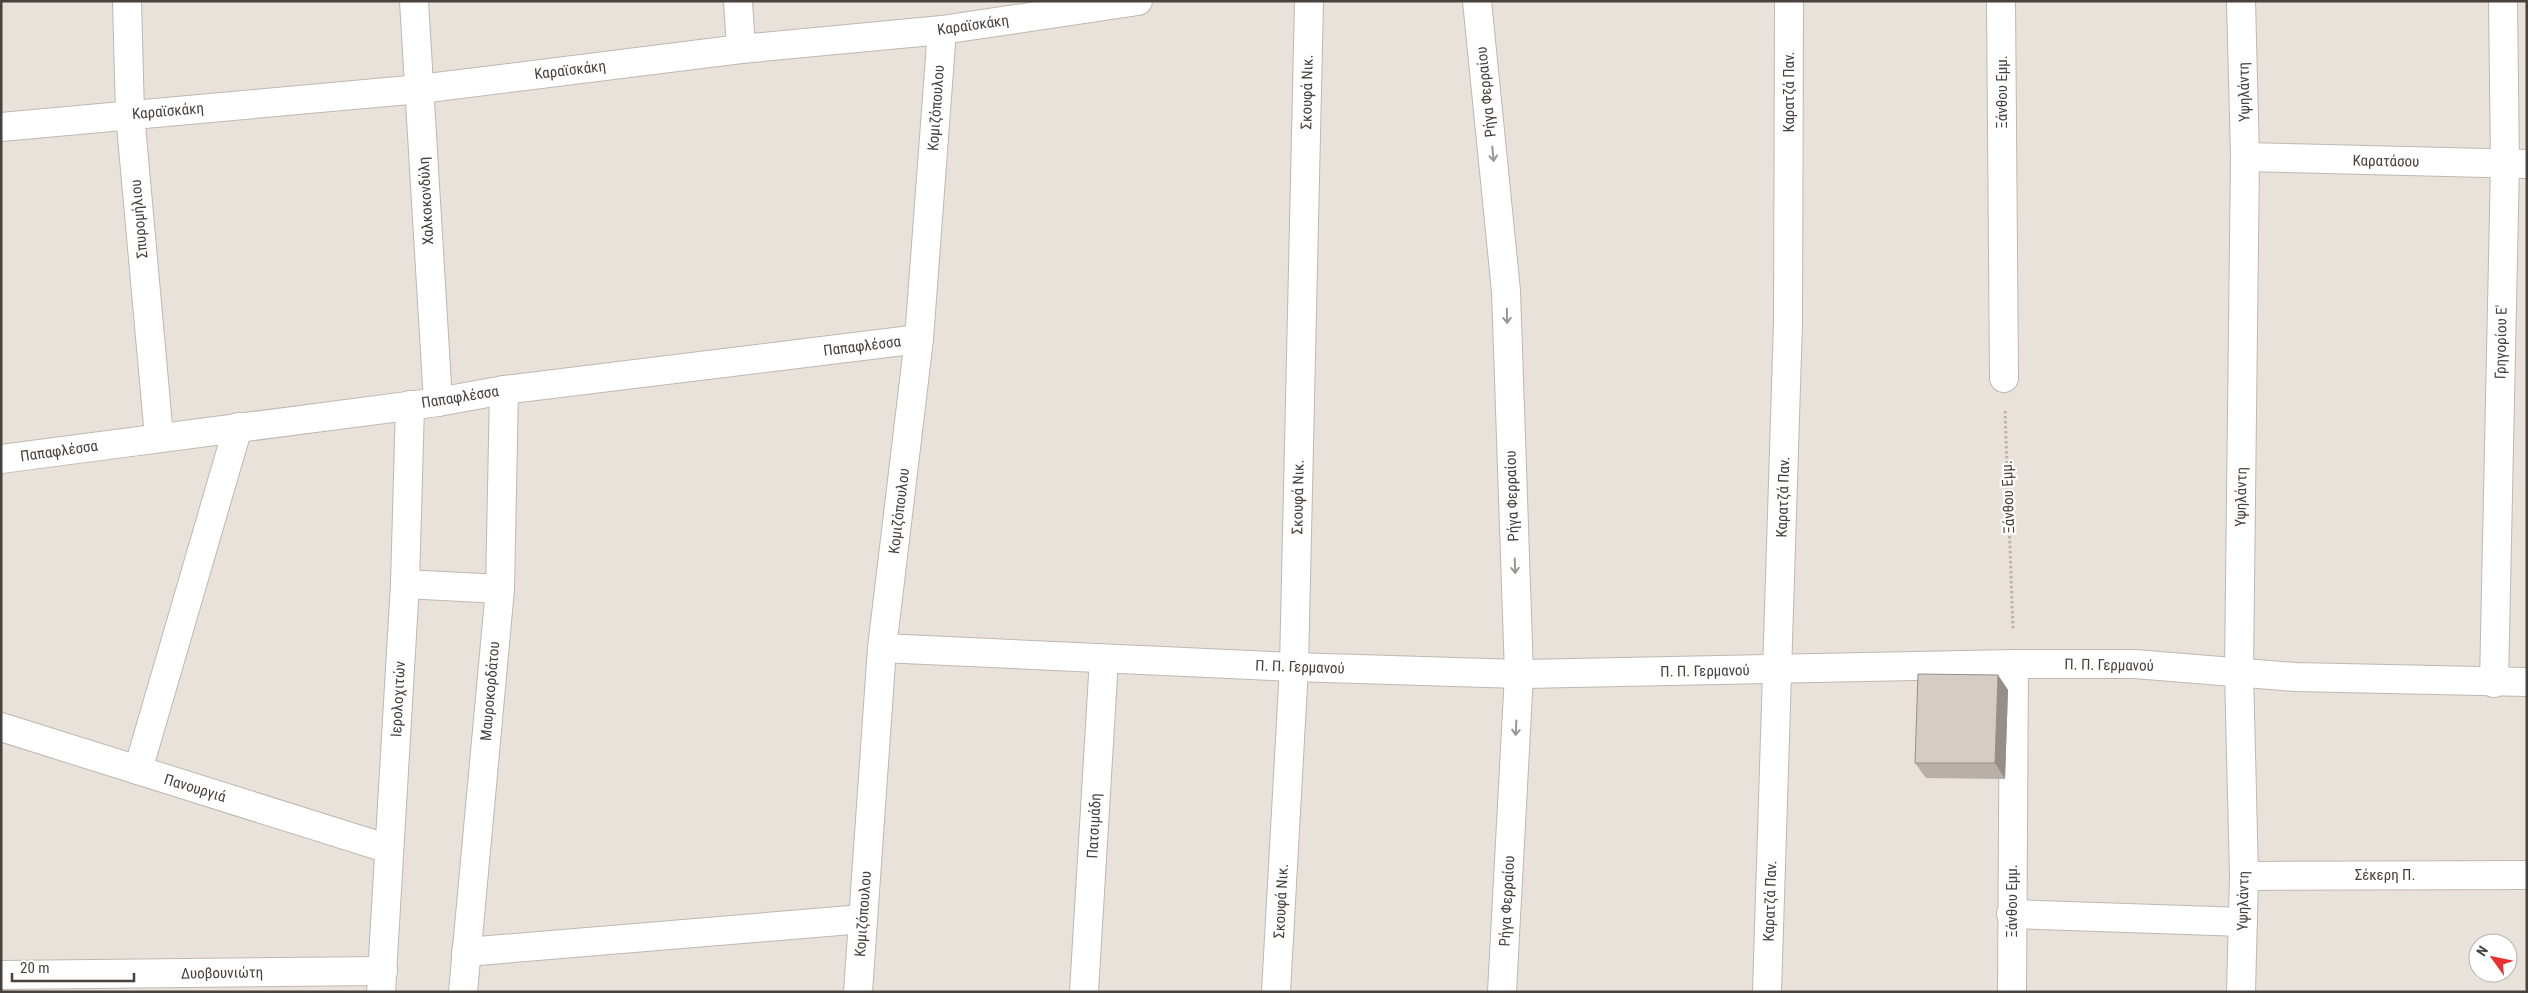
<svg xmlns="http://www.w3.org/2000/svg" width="2528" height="993" viewBox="0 0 2528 993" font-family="'Roboto Condensed',sans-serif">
<rect width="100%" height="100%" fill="#f5f1ed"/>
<!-- residential -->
<path fill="#e8e2db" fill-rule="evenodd" d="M1,1H2527V992H1ZM2478,943H2508V973H2478Z"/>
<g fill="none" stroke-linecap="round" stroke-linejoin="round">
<defs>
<g id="minor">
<polyline points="127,1 130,114 159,437"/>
<polyline points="414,1 438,402"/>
<polyline points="738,1 741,49"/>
<polyline points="1477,1 1506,291 1519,674 1502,992"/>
<polyline points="2001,1 2004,378"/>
<polyline points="1,127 420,89 741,49 942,30 1138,1"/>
<polyline points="2245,157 2527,164"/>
<polyline points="1,459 438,402 504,390 919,339"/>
<polyline points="405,584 500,589"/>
<polyline points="882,648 1294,667 1519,674 2014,664 2135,664 2295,677 2527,682"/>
<polyline points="2494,683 2505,164 2503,1"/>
<polyline points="1,727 389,849"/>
<polyline points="138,770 238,427"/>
<polyline points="2244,876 2527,875"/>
<polyline points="2011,914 2243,922"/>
<polyline points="466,952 863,919"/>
<polyline points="1,975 383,971"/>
<polyline points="381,992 405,584 410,405"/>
<polyline points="463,992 500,589 504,390"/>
<polyline points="858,992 882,648 919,339 942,30"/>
<polyline points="1084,992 1104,659"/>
<polyline points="1276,992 1294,667 1309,1"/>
<polyline points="1767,992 1788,322 1789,1"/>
<polyline points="2012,992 2014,664"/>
<polyline points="2241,992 2244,876 2239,671 2245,157 2241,1"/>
</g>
</defs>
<!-- minor casing -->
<use href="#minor" stroke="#c0b8b0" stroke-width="30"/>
<!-- path -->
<polyline stroke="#c1b2a2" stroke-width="3" stroke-dasharray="2.5 2.5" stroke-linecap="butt" points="2005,411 2013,630"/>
<!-- minor -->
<use href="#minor" stroke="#fff" stroke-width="28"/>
</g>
<!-- wall -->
<polygon fill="#b8afa8" points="1998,675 2008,690 2005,779 1926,778 1915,763"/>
<!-- shaded-wall -->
<polygon fill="#968f88" points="1998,675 2008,690 2005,779 1995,763"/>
<!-- building -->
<polygon fill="#d6ccc3" stroke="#968f88" points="1918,674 1998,675 1995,763 1915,763"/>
<!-- one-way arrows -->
<defs><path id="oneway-shaft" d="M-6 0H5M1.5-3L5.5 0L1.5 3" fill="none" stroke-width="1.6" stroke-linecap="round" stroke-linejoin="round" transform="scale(1.25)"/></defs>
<g stroke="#9b9693">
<use href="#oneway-shaft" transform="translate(1493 154) rotate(84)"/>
<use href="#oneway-shaft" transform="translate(1507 316) rotate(89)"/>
<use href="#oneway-shaft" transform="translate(1515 566) rotate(88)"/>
<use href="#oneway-shaft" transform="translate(1516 728) rotate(93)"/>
</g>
<g text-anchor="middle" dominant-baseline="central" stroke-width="4.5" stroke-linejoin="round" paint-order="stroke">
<!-- street labels -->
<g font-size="15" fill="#49413b" stroke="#fff">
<text transform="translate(973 25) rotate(-8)">Καραϊσκάκη</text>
<text transform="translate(570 70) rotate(-7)">Καραϊσκάκη</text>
<text transform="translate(1307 92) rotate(-89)">Σκουφά Νικ.</text>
<text transform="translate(1486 92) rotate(-96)">Ρήγα Φερραίου</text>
<text transform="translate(1789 92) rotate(-90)">Καρατζά Παν.</text>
<text transform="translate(2002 92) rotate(-90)">Ξάνθου Εμμ.</text>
<text transform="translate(2244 92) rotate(-91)">Υψηλάντη</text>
<text transform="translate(936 108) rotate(-86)">Κομιζόπουλου</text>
<text transform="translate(168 111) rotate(-5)">Καραϊσκάκη</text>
<text transform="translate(2386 161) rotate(1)">Καρατάσου</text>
<text transform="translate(426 201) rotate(-93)">Χαλκοκονδύλη</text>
<text transform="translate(139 219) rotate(-95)">Σπυρομήλιου</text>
<text transform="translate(2501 342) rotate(-89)">Γρηγορίου Ε'</text>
<text transform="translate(862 346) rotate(-7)">Παπαφλέσσα</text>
<text transform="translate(460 397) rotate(-9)">Παπαφλέσσα</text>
<text transform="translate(59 451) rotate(-8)">Παπαφλέσσα</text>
<text transform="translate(1512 496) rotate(-92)">Ρήγα Φερραίου</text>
<text transform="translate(1298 497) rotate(-89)">Σκουφά Νικ.</text>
<text transform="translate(1783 497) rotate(-88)">Καρατζά Παν.</text>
<text transform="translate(2008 497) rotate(-92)">Ξάνθου Εμμ.</text>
<text transform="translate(2241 497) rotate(-89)">Υψηλάντη</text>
<text transform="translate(899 511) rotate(-83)">Κομιζόπουλου</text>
<text transform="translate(2109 665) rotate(1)">Π. Π. Γερμανού</text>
<text transform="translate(1300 667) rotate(2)">Π. Π. Γερμανού</text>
<text transform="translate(1705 671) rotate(-1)">Π. Π. Γερμανού</text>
<text transform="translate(490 691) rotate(-85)">Μαυροκορδάτου</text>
<text transform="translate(398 699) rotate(-87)">Ιερολοχιτών</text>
<text transform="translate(195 788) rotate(17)">Πανουργιά</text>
<text transform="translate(1094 826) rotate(-87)">Πατσιμάδη</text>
<text x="2385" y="875">Σέκερη Π.</text>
<text transform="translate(1281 901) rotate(-87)">Σκουφά Νικ.</text>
<text transform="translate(1507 901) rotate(-87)">Ρήγα Φερραίου</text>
<text transform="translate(1770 901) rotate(-88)">Καρατζά Παν.</text>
<text transform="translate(2012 901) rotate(-90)">Ξάνθου Εμμ.</text>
<text transform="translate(2243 901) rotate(-89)">Υψηλάντη</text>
<text transform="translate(863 914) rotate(-86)">Κομιζόπουλου</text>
<text transform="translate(222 973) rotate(-1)">Δυοβουνιώτη</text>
</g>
</g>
<!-- border -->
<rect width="2528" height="993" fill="none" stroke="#49413b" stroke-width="5"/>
<!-- north arrow -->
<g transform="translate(2493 958) rotate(303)"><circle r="24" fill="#ffffff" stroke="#b6b3b1"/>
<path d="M0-4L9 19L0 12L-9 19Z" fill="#e83231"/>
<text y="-8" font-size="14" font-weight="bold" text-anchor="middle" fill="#49413b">N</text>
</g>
<!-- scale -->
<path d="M12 973v8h122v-8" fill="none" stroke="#49413b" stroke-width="2.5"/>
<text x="20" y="973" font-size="15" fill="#49413b" stroke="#ffffff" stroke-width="4" paint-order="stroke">20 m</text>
</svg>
